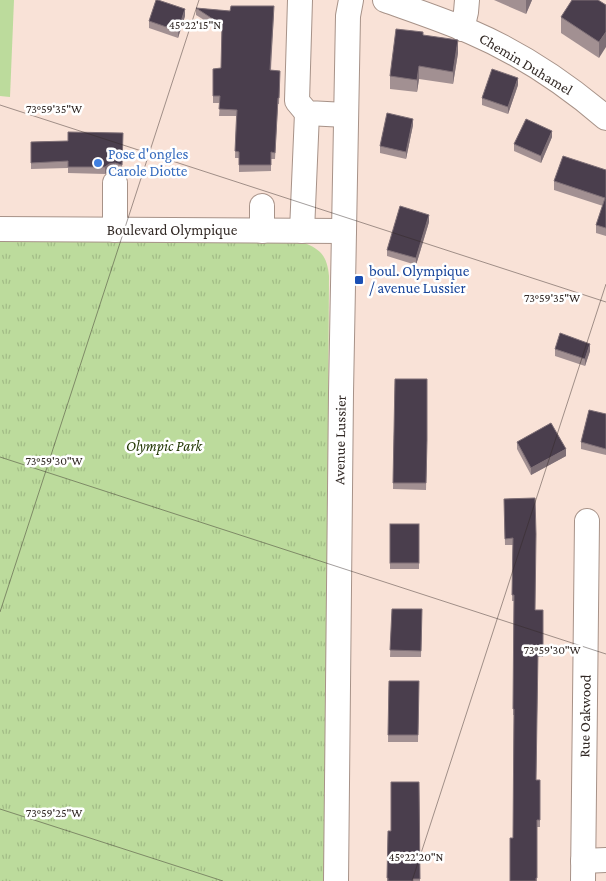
<svg xmlns="http://www.w3.org/2000/svg" width="606" height="881" viewBox="0 0 606 881" font-family="'Crimson Pro',serif">
<defs>
<pattern id="park-tufts" width="24" height="20" patternUnits="userSpaceOnUse" patternTransform="scale(1.25)"><rect width="24" height="20" fill="#bcdb9c"/><path d="M3 7l-1-3M5 7V3M7 7l1-3M15 17l-1-3M17 17v-4M19 17l1-3" fill="none" stroke="#a2bc86"/></pattern>
</defs>
<rect width="100%" height="100%" fill="#f9e2d7"/>
<!-- grass -->
<polygon fill="#bcdb9c" points="0,0 14,0 10,97 0,96"/>
<!-- park -->
<path fill="url(#park-tufts)" d="M0,240L302,242C321,249 327,256 329,276L325,881H0Z"/>
<g fill="none" stroke-linecap="round" stroke-linejoin="round">
<defs>
<g id="minor">
<polyline points="300,0 297,101 307,113 346,115"/>
<path d="M385,0C413,10 443,20 471,32C520,53 565,83 606,118"/>
<polyline points="462,29 466,12 467,0"/>
<polyline points="0,229 344,231"/>
<polyline points="115,230 115,183"/>
<polyline points="262,231 262,206"/>
<polyline points="302,231 307,113"/>
<polyline points="583,861 606,860"/>
<polyline points="336,881 341,393 348,16 351,0"/>
<polyline points="583,881 587,521"/>
</g>
</defs>
<!-- minor casing -->
<use href="#minor" stroke="#a79288" stroke-width="26"/>
<!-- minor -->
<use href="#minor" stroke="#fff" stroke-width="24"/>
</g>
<!-- wall -->
<g fill="#a29092">
<polygon points="494,0 532,0 526,14"/>
<polygon points="606,5 599,58 561,33 561,17"/>
<polygon points="196,8 230,11 274,13 271,70 280,71 279,104 278,104 275,159 271,159 271,171 239,172 239,158 235,158 236,116 219,116 220,103 213,103 213,69 221,68 222,31 196,15"/>
<polygon points="185,16 178,38 149,28 149,21"/>
<polygon points="423,35 458,53 453,84 419,79 417,92 390,89 390,76"/>
<polygon points="518,85 508,114 482,105 482,98"/>
<polygon points="413,125 406,159 380,153 380,146"/>
<polygon points="123,133 122,171 115,169 109,171 105,174 68,173 68,168 31,169 31,142 68,141"/>
<polygon points="552,137 541,163 514,151 514,144"/>
<polygon points="606,170 606,236 596,233 596,225 603,206 554,190 554,181"/>
<polygon points="429,222 416,265 387,256 387,250"/>
<polygon points="555,349 590,351 585,366 555,356"/>
<polygon points="395,379 427,447 426,490 393,489"/>
<polygon points="606,414 606,455 581,449 581,442"/>
<polygon points="517,442 566,456 531,475 517,449"/>
<polygon points="504,499 535,610 543,610 543,657 538,657 536,780 540,787 540,827 537,827 537,881 510,881 513,838 514,715 513,715 514,601 512,601 513,545 505,545"/>
<rect x="390" y="524" width="29" height="45"/>
<polygon points="392,609 422,609 421,657 390,657"/>
<polygon points="389,681 419,681 418,742 388,742"/>
<polygon points="419,782 420,881 387,881 388,831 391,831"/>
</g>
<!-- shaded-wall -->
<g fill="#7e6f76">
<polygon points="526,0 532,0 526,14"/>
<polygon points="185,9 185,16 178,38 178,31"/>
<polygon points="606,32 606,47 599,58 599,42"/>
<polygon points="458,40 458,53 453,84 453,72"/>
<polygon points="419,66 419,79 417,92 417,80"/>
<polygon points="518,78 518,85 508,114 508,107"/>
<polygon points="413,119 413,125 406,159 406,152"/>
<polygon points="552,131 552,137 541,163 541,156"/>
<polygon points="115,163 115,169 109,171 105,174 105,167 109,164"/>
<polygon points="429,215 429,222 416,265 416,258"/>
<polygon points="590,344 590,351 585,366 585,359"/>
<polygon points="566,449 566,456 531,475 531,468"/>
</g>
<!-- building -->
<g fill="#4a3e4d" stroke="#7e6f76">
<polygon points="156,0 158,0 185,9 178,31 149,21"/>
<polygon points="572,0 598,0 606,5 606,32 599,42 561,17"/>
<polygon points="231,6 274,6 270,70 280,71 279,98 278,98 275,153 271,152 271,165 239,165 239,152 235,151 237,110 219,109 220,96 213,96 213,69 221,68 222,25 196,8 230,11"/>
<polygon points="396,29 423,32 423,35 458,40 453,72 419,66 417,80 390,76"/>
<polygon points="492,69 518,78 508,107 482,98"/>
<polygon points="387,113 413,119 406,152 380,146"/>
<polygon points="526,119 552,131 541,156 514,144"/>
<polygon points="68,132 123,133 122,165 115,163 109,164 105,167 68,167 68,161 31,163 31,142 68,141"/>
<polygon points="563,156 606,170 606,228 596,225 605,198 554,181"/>
<polygon points="400,206 429,215 416,258 387,250"/>
<polygon points="560,333 590,344 585,359 555,349"/>
<polygon points="395,379 427,379 427,440 426,483 393,483"/>
<polygon points="589,410 606,414 606,449 581,442"/>
<polygon points="551,423 566,449 531,468 517,442"/>
<polygon points="535,498 536,534 535,610 543,610 543,651 538,651 536,780 540,780 540,820 537,820 537,878 536,878 536,881 510,881 510,838 513,838 514,709 513,709 514,595 512,595 513,538 505,539 504,499"/>
<rect x="390" y="524" width="29" height="39"/>
<polygon points="392,609 422,609 421,651 390,650"/>
<polygon points="389,681 419,681 418,735 388,735"/>
<polygon points="391,782 419,782 420,879 413,879 413,881 388,881 388,878 387,878 388,831 391,831"/>
</g>
<!-- ticks -->
<path fill="none" stroke="#322925" stroke-width="1" stroke-opacity="0.45" d="M0,105L606,302M0,457L606,654M0,612L199,0M0,809L223,881M412,881L606,284"/>
<!-- markers -->
<circle fill="#3f7fe0" stroke="#fff" stroke-width="2" cx="98" cy="163" r="5"/>
<rect fill="#1a4fb4" stroke="#fff" stroke-width="2" x="354" y="275" width="10" height="10" rx="2.5"/>
<g text-anchor="middle" dominant-baseline="central" stroke-width="5" stroke-linejoin="round" paint-order="stroke">
<!-- street labels -->
<g font-size="15" fill="#322925" stroke="#fff">
<text transform="translate(526 64) rotate(31)">Chemin Duhamel</text>
<text x="172" y="230">Boulevard Olympique</text>
<text transform="translate(340 440) rotate(-89)">Avenue Lussier</text>
<text transform="translate(585 716) rotate(-89)">Rue Oakwood</text>
</g>
<!-- shop labels -->
<g font-size="15" fill="#366cbe" stroke="#fff" text-anchor="start">
<text x="108" y="154">Pose d'ongles<tspan x="108" dy="17">Carole Diotte</tspan></text>
</g>
<!-- transit labels -->
<g font-size="15" fill="#164399" stroke="#fff" text-anchor="start">
<text x="369" y="271">boul. Olympique<tspan x="369" dy="17">/ avenue Lussier</tspan></text>
</g>
<!-- park labels -->
<g font-size="15" font-style="italic" fill="#1f3500" stroke="#fff">
<text x="164" y="446">Olympic Park</text>
</g>
</g>
<g font-size="12" text-anchor="middle" fill="#322925" stroke="#fff" stroke-width="5" stroke-linejoin="round" paint-order="stroke">
<text x="195" y="29">45°22'15"N</text>
<text x="54" y="113">73°59'35"W</text>
<text x="552" y="302">73°59'35"W</text>
<text x="54" y="465">73°59'30"W</text>
<text x="552" y="654">73°59'30"W</text>
<text x="54" y="817">73°59'25"W</text>
<text x="416" y="861">45°22'20"N</text>
</g>
</svg>
